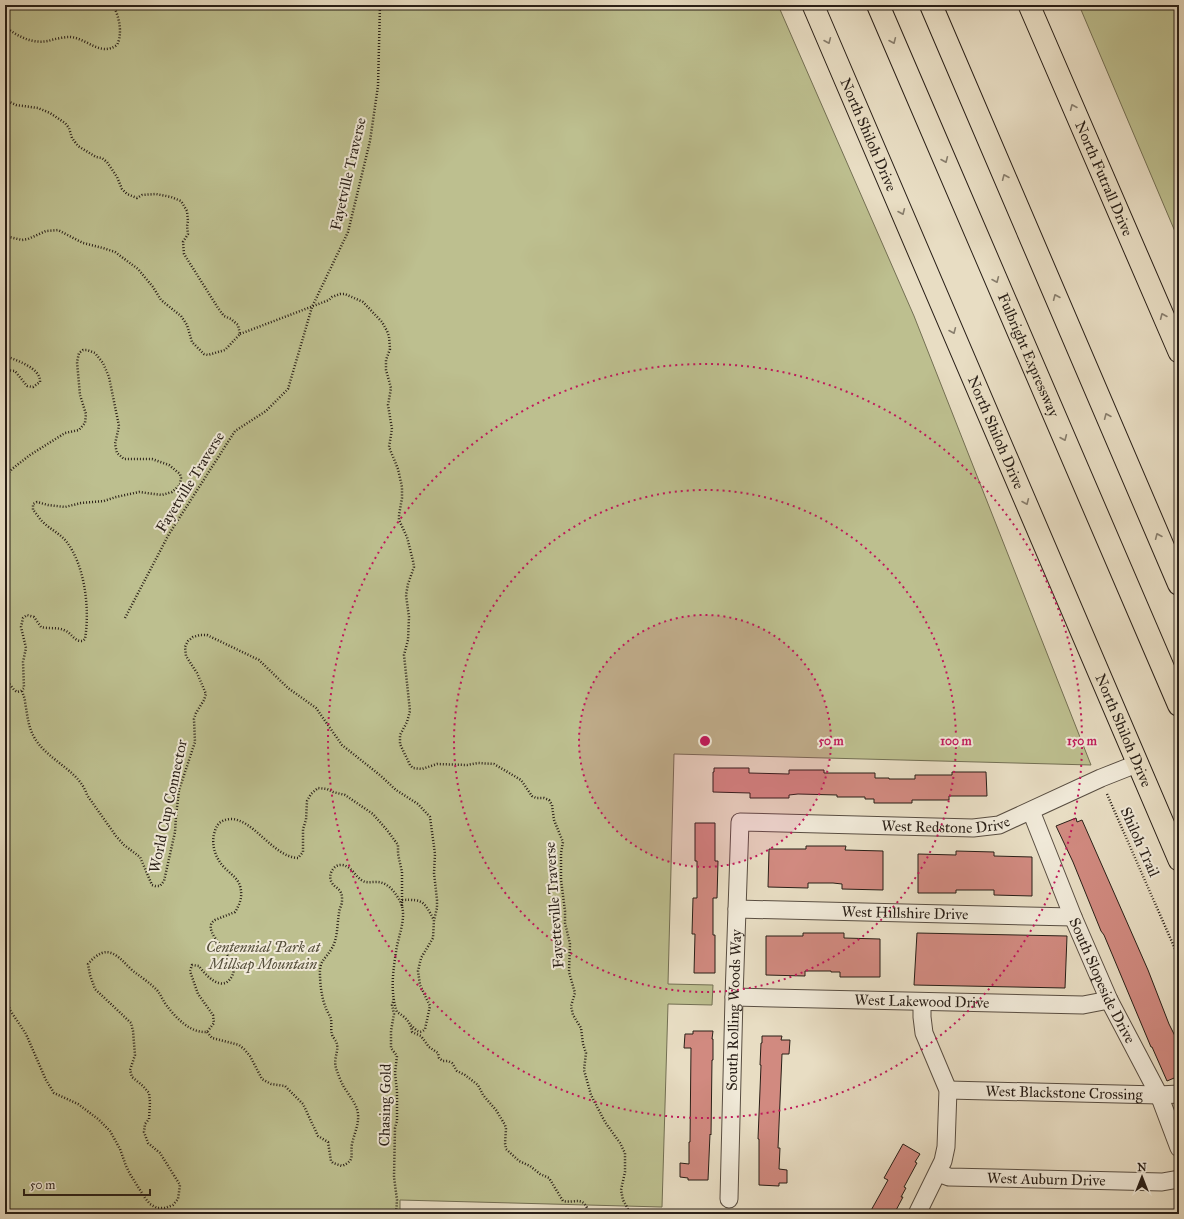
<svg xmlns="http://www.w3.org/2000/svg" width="1184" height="1219" viewBox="0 0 1184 1219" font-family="'IM FELL Great Primer',serif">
<rect width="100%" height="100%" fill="#e8ddc3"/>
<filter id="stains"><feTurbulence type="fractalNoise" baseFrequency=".005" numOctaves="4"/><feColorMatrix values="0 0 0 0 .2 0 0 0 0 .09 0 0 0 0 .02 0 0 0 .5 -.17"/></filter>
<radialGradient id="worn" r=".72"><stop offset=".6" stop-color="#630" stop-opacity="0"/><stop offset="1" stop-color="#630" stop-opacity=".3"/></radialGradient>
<!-- green -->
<g fill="#bdbf8f" stroke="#736f53">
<polygon points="5,5 778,5 914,316 1091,765 674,754 668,984 713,985 712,1005 668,1004 662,1207 400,1200 400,1214 5,1214"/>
<polygon points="1079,5 1179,5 1179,241"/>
</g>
<!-- building -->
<g fill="#d18a80" stroke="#291f17">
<polygon points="714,768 749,768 749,773 789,774 789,770 824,770 824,773 875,773 875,778 889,778 889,779 915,779 915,775 952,775 952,772 986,772 987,796 949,796 949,800 912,800 912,803 874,803 874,799 865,799 865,797 837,797 837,795 798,794 789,795 789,798 750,798 750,793 713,792 713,772 714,772"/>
<polygon points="1076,818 1077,822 1082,820 1148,970 1169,1024 1176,1038 1179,1037 1179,1076 1167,1081 1156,1056 1152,1047 1151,1047 1112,954 1104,935 1101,931 1073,862 1056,826"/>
<polygon points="695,823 715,823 715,861 718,861 717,898 713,898 713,935 715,935 715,973 694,973 695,934 692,934 693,898 697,898 697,861 695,861"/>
<polygon points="806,846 846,846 845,850 883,851 883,890 842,889 842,884 833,883 808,883 808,888 768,887 769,849 806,849"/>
<polygon points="956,851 994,852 994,856 1032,857 1032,896 994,895 994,890 956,890 956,893 918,893 918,854 956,855"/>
<polygon points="803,933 844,933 844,938 880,939 880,977 840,977 840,972 831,972 831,971 805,971 805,976 766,975 766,936 803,936"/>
<polygon points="917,933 1067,936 1065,988 914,985"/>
<polygon points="693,1031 713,1031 712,1039 713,1039 713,1060 712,1060 711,1135 710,1134 708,1180 688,1180 688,1178 680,1177 680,1163 689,1164 689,1142 690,1142 691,1048 684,1048 685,1034 693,1034"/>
<polygon points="762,1036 782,1036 781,1040 790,1040 789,1054 782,1054 778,1148 780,1148 779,1169 787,1170 787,1183 779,1183 779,1186 759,1185 759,1139 758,1139 761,1065 760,1065 761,1043 762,1043"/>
<polygon points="903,1144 920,1154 915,1162 917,1163 904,1187 906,1188 901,1197 903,1197 894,1214 869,1214 888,1180 884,1178"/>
</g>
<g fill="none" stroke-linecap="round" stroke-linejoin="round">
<defs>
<g id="minor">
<path id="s1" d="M1031,811L1073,917L1109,1000L1159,1095L1179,1148"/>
<path id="s2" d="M737,909L1073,917"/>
<path id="s3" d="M734,997L1083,1005L1109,1000"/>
<path id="s4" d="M948,1090L1159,1095L1179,1094"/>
<path id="s5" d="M938,1173L949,1177L1162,1182L1179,1179"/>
<path id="s6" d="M729,1199L734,997L740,822L973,828L999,825L1101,778L1139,763"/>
<polyline points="917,1214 943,1161 946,1147 948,1090 924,1033 922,1017 922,1002"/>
</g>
<g id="major">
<path id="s7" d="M813,5L1179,860"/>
<path id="s8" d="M1029,5L1179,352"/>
</g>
<g id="highway">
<path id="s9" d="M878,5L1179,705"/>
<polyline points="931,5 1179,584"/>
</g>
</defs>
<!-- minor casing -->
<use href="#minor" stroke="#594e42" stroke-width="19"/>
<!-- major casing -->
<use href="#major" stroke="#291f17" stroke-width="23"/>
<!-- highway casing -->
<use href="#highway" stroke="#291f17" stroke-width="24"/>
<!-- path -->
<g stroke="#291f17" stroke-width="2.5" stroke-dasharray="1 2" stroke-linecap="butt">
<path d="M5,27C18,36 31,44 48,41C55,39 63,37 70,37C87,38 100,57 117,45C123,33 119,16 113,5"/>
<polyline points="5,100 16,105 38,108 50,113 65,123 69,128 72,138 78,146 96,157 102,158 107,162 117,177 122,189 127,194 137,198 142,195 156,194 171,197 181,201 187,211 188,221 187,226 188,234 183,242 184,254 218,308 224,316 231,319 238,325 240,334 225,350 208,355 204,354 192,342 187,325 181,316 161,300 153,287 138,269 115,252 103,248 83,243 58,230 46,231 28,239 22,240 5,236"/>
<polyline points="240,334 329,300 332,297 340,294 345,294 363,302 382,322 387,331 389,336 390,349 386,360 386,370 391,388 388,405 392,429 389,447 398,469 402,487 402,498 399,515 399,520 407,537 413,561 414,567 408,584 406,595 409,617 408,640 404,655 410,711 407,722 400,735 400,744 410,765 413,768 422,769 437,764 467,765 478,763 494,764 521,780 532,796 536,798 544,798 549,800 552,805 554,820 563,842 561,853 561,880 565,911 565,923 570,944 569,972 575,993 571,1006 573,1015 581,1028 583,1044 586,1053 584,1070 591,1095 605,1122 620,1143 625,1153 625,1172 621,1190 623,1200 628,1209 633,1214"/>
<path d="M5,356C16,360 41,368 40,382L33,387L27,386L15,371L5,370"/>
<path d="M5,477L12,469L30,455L65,433L79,430L85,423L86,414L80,395L77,362L79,353L83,350H87L95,353L103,363L109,377L119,426L115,444L117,453L124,459H152L169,465L180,474L181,478L180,485L172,492L162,495L139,492L116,497L104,501L81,503L65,507L48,505L37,502L33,504V510C37,514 40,520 45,524C52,530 60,534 66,541C85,565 90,609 85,639L83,641C74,642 72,633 64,630C57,627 48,629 41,627L34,617L27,615L23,618L21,627L26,648L23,662L24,688L21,691L17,692C12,689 10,683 5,680"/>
<polyline points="125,618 169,534 235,431 266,411 288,389 312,307 348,232 370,141 378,86 380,5"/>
<path d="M22,691C23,695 25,698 25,702C28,718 28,730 38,743C52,762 80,772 87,795L116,836L124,845L140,857L152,885L155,886H160L164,881L175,832L176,816L179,790L195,742L194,719L196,713L204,700L206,694L197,673L186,656L185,647L188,641L193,637L200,635H207L259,660L288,688L316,708L342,745L381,776L396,790L418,804L430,817L435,854L434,873L437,900V908L434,920L433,938L421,958L418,971L420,985L430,1006L425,1029C420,1035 416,1030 411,1025"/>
<polyline points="1107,794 1179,958"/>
<path d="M402,900C424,899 424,902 434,920"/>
<path d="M5,975L7,1001L10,1010L26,1034L46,1080L54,1093L78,1104L98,1119L110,1131L120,1149L126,1166L130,1174L145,1198L150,1204L157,1208H165L173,1205L178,1199L180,1185L160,1153L148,1143L144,1132L145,1124L149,1119L150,1102L149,1093L143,1086L132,1077L130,1070L135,1055L133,1031L131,1023L95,989L90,975L88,964C108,941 117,956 133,971C141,977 150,983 157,990C161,995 163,1001 167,1006C176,1018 190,1033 207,1032L214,1023L213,1015L198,994L190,971L192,965L199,966C205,975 223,994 232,976C242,959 197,931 215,920L235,912C240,904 243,896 240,886C238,879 232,875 227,870C216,861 210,844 215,831C217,823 222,820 230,819C253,818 273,857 298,858L303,852V829L306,820L307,801L311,794L318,788L327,789L333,792L345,795L373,814L387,830L398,845V854L402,872V906"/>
<polyline points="394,999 392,1005 394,1014 391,1031 391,1048 397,1056 395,1073 397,1091 397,1121 395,1128 394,1177 397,1200 396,1214"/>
<path d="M207,1032L212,1038L216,1039L239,1045L244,1049L250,1056L262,1079L271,1084L285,1086L303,1104L318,1136L328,1142L331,1161L333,1163L342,1166C356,1160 350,1155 352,1144C354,1134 359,1125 358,1114C357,1105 351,1098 346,1090C343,1087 337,1072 336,1068C333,1057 340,1051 336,1041C335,1040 334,1038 333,1037C330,1031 332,1025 331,1019C330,1015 327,1012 326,1008C322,1000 320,984 320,975C319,960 326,959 332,948C338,938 337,924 339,913C339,909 342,905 342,901C343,887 334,889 331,881C328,874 334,864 342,865C352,866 355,877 363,881C367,883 371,882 375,882C387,881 395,892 400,901C408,917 398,935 396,952C393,971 390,993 397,1012C405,1017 411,1022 412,1032L421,1036L429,1047L438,1053L439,1058L443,1061H448L452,1063L457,1071L465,1075L478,1085L483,1095L496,1110L505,1125L506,1129L505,1143L506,1149L519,1161L530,1166L540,1174L549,1178L563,1201C575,1204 584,1194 589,1214"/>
</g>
<!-- minor -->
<use href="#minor" stroke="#f0e9d8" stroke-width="17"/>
<!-- major -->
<use href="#major" stroke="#e8ddc3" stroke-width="21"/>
<!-- highway -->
<use href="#highway" stroke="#e8ddc3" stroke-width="22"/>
</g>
<!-- one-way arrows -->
<defs><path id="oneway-chevron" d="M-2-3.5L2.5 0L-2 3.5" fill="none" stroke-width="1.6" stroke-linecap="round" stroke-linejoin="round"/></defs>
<g stroke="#887e6d">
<use href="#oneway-chevron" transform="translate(828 41) rotate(67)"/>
<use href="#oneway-chevron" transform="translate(893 41) rotate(67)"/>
<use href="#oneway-chevron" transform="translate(1073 107) rotate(-113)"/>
<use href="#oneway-chevron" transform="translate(945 160) rotate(67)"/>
<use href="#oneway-chevron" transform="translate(1005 177) rotate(-113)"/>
<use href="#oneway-chevron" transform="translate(902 212) rotate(67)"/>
<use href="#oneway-chevron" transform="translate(996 280) rotate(67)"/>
<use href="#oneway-chevron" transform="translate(1056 297) rotate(-113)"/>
<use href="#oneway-chevron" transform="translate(1163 316) rotate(-113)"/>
<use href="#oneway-chevron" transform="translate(953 331) rotate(67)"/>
<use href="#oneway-chevron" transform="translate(1107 416) rotate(-113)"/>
<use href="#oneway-chevron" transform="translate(1064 438) rotate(67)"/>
<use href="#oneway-chevron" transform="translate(1026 502) rotate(67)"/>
<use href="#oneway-chevron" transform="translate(1158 536) rotate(-113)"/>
</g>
<!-- distance rings -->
<circle cx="705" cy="741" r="126" fill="#c2185b" fill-opacity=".12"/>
<g fill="none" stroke="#c2185b" stroke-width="2" stroke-dasharray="2 4">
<circle cx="705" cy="741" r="126"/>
<circle cx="705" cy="741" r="251"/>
<circle cx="705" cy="741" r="377"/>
</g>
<g text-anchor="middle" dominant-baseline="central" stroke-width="4" stroke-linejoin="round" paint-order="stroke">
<!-- street labels -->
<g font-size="15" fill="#291f17" stroke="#f0e9d8">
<text stroke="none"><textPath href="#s7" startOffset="141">North Shiloh Drive</textPath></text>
<text transform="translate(348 174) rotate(-77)">Fayetville Traverse</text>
<text stroke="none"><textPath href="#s8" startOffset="189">North Futrall Drive</textPath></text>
<text stroke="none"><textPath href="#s9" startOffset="381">Fulbright Expressway</textPath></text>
<text stroke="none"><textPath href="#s7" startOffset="465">North Shiloh Drive</textPath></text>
<text transform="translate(190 482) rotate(-58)">Fayetville Traverse</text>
<text stroke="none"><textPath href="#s7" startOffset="789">North Shiloh Drive</textPath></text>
<text transform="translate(168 806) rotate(-78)">World Cup Connector</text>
<text stroke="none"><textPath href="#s6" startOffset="583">West Redstone Drive</textPath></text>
<text transform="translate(1140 842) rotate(66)">Shiloh Trail</text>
<text transform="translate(554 905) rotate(-94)">Fayetteville Traverse</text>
<text stroke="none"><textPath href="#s2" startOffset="168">West Hillshire Drive</textPath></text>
<text stroke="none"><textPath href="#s1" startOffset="184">South Slopeside Drive</textPath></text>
<text stroke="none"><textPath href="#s3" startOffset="188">West Lakewood Drive</textPath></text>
<text stroke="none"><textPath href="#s6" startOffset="189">South Rolling Woods Way</textPath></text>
<text stroke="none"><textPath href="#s4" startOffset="116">West Blackstone Crossing</textPath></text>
<text transform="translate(385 1105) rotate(-89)">Chasing Gold</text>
<text stroke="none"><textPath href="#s5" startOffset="109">West Auburn Drive</textPath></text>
</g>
<!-- park labels -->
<g font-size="15" font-style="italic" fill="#554f3b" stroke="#f0e9d8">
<text x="263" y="947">Centennial Park at<tspan x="263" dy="17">Millsap Mountain</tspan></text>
</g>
</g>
<circle cx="705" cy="741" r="6" fill="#c2185b" stroke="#f0e9d8" stroke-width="2"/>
<g font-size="12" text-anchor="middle" font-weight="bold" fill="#c2185b" stroke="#f0e9d8" stroke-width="4" stroke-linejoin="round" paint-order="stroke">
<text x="831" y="745">50 m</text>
<text x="956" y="745">100 m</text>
<text x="1082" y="745">150 m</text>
</g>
<!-- margin -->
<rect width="1184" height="1219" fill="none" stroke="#e8ddc3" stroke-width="20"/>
<rect x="6" y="6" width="1172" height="1207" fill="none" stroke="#291f17" stroke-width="2"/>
<rect x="10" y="10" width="1164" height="1199" fill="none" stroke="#291f17"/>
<!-- north arrow -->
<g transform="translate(1142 1177)" stroke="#f0e9d8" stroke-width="3" paint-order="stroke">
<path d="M0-3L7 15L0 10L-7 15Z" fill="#291f17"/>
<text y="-6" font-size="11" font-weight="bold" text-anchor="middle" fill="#291f17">N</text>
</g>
<!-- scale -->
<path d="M24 1189v6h126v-6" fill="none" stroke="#291f17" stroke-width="2"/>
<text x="30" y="1189" font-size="12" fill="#291f17" stroke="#f0e9d8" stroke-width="3" paint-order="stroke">50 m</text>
<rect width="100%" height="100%" filter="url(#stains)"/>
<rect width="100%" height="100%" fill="url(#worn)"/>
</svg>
